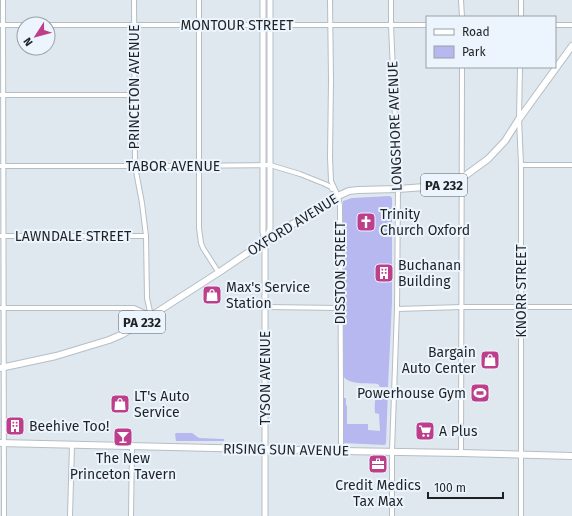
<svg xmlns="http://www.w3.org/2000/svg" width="572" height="516" viewBox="0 0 572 516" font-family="'Fira Sans',sans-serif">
<rect width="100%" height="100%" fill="#dfe8ef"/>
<!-- green -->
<g fill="#b7b8f0">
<path d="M390,196L392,198V302L388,387H380L378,384C368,383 349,385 343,376V201L352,198Z"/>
<path d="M384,391H388L386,443L385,445L343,443V398H346V405L347,406V424H368V430L380,431L379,414L375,413C375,404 373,394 384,391Z"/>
<polygon points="176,433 192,433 199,438 223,439 224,439 224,441 176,441 175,434"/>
</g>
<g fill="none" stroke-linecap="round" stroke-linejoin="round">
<defs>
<g id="minor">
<polyline points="3,0 4,516"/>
<polyline points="134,0 135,166 142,203 146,236 147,298 151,316"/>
<polyline points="199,0 199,228 201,243 203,248 219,273"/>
<polyline points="330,0 331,80 330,157 331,181 338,196 340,206 341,388 341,451"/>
<polyline points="391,0 391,25 398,189 397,309 392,451 392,516"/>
<polyline points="461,0 462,17"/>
<polyline points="521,0 521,17"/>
<polyline points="0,25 24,25"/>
<polyline points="48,25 427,25"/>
<polyline points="555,25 572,25"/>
<polyline points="520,67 519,119 521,165 521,516"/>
<polyline points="0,95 134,95"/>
<polyline points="521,165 572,165"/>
<polyline points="0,166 169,166 270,165 300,174 325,184 331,187 332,189"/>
<polyline points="0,236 146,236"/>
<polyline points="265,307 341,308"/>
<polyline points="0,308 134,308 151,316"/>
<polyline points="397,309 462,307 572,307"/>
<polyline points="461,453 462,67"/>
<polyline points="70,516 72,445"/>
<polyline points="131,516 132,447"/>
</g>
<g id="tertiary">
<polyline points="263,0 263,232 265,241 265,516"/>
<polyline points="265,241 270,229 270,0"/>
</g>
<polyline id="secondary" points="0,443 341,451 461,453 572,456"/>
<polyline id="primary" points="0,368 56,356 109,340 123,334 221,271 265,241 338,196 349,191 358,190 398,189 438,186 446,185 462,178 488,159 505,141 519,119 572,46"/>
</defs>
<!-- minor casing -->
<use href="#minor" stroke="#b6bec5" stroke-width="6"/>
<!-- tertiary casing -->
<use href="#tertiary" stroke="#b6bec5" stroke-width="7"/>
<!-- secondary casing -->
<use href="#secondary" stroke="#b6bec5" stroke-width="8"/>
<!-- primary casing -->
<use href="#primary" stroke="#b6bec5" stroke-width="8"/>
<!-- minor -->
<use href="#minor" stroke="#fff" stroke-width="4"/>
<!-- tertiary -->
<use href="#tertiary" stroke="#fff" stroke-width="5"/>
<!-- secondary -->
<use href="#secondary" stroke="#fff" stroke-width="6"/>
<!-- primary -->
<use href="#primary" stroke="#fff" stroke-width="6"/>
</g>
<!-- icons -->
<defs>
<symbol id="church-square" viewBox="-11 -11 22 22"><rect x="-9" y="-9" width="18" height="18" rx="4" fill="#bd3e8a" stroke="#ecf5fd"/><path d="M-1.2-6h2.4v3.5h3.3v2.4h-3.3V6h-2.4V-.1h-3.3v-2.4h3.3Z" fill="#fff"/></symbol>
<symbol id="building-square" viewBox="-11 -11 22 22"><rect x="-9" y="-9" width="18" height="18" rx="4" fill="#bd3e8a" stroke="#ecf5fd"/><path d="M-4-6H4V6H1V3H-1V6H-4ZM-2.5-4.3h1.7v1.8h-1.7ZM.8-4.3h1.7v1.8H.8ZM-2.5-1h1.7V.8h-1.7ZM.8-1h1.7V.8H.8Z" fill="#fff"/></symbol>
<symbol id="shop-square" viewBox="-11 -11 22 22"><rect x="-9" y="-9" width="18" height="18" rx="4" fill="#bd3e8a" stroke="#ecf5fd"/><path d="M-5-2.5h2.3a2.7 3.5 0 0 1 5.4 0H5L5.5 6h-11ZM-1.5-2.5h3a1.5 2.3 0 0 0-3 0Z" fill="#fff"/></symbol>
<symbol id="stadium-square" viewBox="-11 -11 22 22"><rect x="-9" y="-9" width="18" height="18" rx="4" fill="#bd3e8a" stroke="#ecf5fd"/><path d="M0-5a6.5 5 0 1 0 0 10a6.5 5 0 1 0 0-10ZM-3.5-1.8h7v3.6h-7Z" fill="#fff"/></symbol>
<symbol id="supermarket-square" viewBox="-11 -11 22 22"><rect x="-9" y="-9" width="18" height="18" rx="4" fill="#bd3e8a" stroke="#ecf5fd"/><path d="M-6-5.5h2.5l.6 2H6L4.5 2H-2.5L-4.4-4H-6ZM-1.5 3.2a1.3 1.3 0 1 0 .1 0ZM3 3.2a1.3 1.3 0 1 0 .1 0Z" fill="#fff"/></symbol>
<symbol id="bar-square" viewBox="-11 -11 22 22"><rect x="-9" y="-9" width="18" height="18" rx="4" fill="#bd3e8a" stroke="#ecf5fd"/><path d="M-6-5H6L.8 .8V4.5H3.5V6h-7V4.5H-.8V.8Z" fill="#fff"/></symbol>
<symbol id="office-square" viewBox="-11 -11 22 22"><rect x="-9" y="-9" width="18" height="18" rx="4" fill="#bd3e8a" stroke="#ecf5fd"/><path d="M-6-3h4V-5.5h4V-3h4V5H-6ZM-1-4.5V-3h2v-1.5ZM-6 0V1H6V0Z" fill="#fff"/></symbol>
</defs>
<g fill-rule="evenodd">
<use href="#church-square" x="355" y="211" width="22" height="22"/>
<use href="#building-square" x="373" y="262" width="22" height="22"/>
<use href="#shop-square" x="201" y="284" width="22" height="22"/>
<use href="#shop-square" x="479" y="349" width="22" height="22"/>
<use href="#stadium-square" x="469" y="382" width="22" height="22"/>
<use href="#shop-square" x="109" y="393" width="22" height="22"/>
<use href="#building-square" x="4" y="415" width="22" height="22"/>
<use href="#supermarket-square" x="414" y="420" width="22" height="22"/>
<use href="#bar-square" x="112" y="426" width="22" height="22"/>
<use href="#office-square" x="367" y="453" width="22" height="22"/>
</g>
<g text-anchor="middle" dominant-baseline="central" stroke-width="4" stroke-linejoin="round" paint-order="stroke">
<!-- shield labels -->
<g fill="#ecf5fd" stroke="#5c6165" stroke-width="1">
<rect x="421" y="174" width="46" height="22" rx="3"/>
<rect x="119" y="311" width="46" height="22" rx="3"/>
</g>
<g font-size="13" font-weight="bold" fill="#1f2224">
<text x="444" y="185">PA 232</text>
<text x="142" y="322">PA 232</text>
</g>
<!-- street labels -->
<g font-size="14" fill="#1f2224" stroke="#ecf5fd">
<text x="237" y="25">MONTOUR STREET</text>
<text transform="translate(134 87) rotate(-90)">PRINCETON AVENUE</text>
<text transform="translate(395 126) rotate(-92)">LONGSHORE AVENUE</text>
<text x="173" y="166">TABOR AVENUE</text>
<text transform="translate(293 225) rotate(-32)">OXFORD AVENUE</text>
<text x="73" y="236">LAWNDALE STREET</text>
<text transform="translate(340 273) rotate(-90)">DISSTON STREET</text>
<text transform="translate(521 291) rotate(-90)">KNORR STREET</text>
<text transform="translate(265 378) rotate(-90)">TYSON AVENUE</text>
<text transform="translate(286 450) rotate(1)">RISING SUN AVENUE</text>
</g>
<!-- poi labels -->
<g font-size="14" fill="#1f2224" stroke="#ecf5fd" text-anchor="start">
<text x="380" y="214">Trinity<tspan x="380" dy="16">Church Oxford</tspan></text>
<text x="398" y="265">Buchanan<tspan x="398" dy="16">Building</tspan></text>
<text x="226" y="287">Max's Service<tspan x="226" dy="16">Station</tspan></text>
<text x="476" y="352" text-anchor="end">Bargain<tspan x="476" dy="16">Auto Center</tspan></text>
<text x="466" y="393" text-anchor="end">Powerhouse Gym</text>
<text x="134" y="396">LT's Auto<tspan x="134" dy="16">Service</tspan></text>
<text x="29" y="426">Beehive Too!</text>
<text x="439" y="431">A Plus</text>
<text x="123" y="458" text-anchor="middle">The New<tspan x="123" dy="16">Princeton Tavern</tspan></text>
<text x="378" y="485" text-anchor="middle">Credit Medics<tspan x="378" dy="16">Tax Max</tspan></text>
</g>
</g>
<!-- legend -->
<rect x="426" y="16" width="130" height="52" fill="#ecf5fd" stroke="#9aa1a6"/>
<rect x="434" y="29" width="20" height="6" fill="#ffffff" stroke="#9aa1a6"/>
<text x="462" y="36" font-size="12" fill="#1f2224">Road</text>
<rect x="434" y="46" width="20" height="12" fill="#b7b8f0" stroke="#9aa1a6"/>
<text x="462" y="56" font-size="12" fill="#1f2224">Park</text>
<!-- north arrow -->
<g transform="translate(36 36) rotate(234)"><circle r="19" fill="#ecf5fd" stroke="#9aa1a6"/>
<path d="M0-3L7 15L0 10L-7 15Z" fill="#bd3e8a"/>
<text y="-6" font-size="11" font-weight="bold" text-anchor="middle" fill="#1f2224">N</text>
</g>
<!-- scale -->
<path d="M428 492v6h75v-6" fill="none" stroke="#1f2224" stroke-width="2"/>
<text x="434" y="492" font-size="12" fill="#1f2224" stroke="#ecf5fd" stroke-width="3" paint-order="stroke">100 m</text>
</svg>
